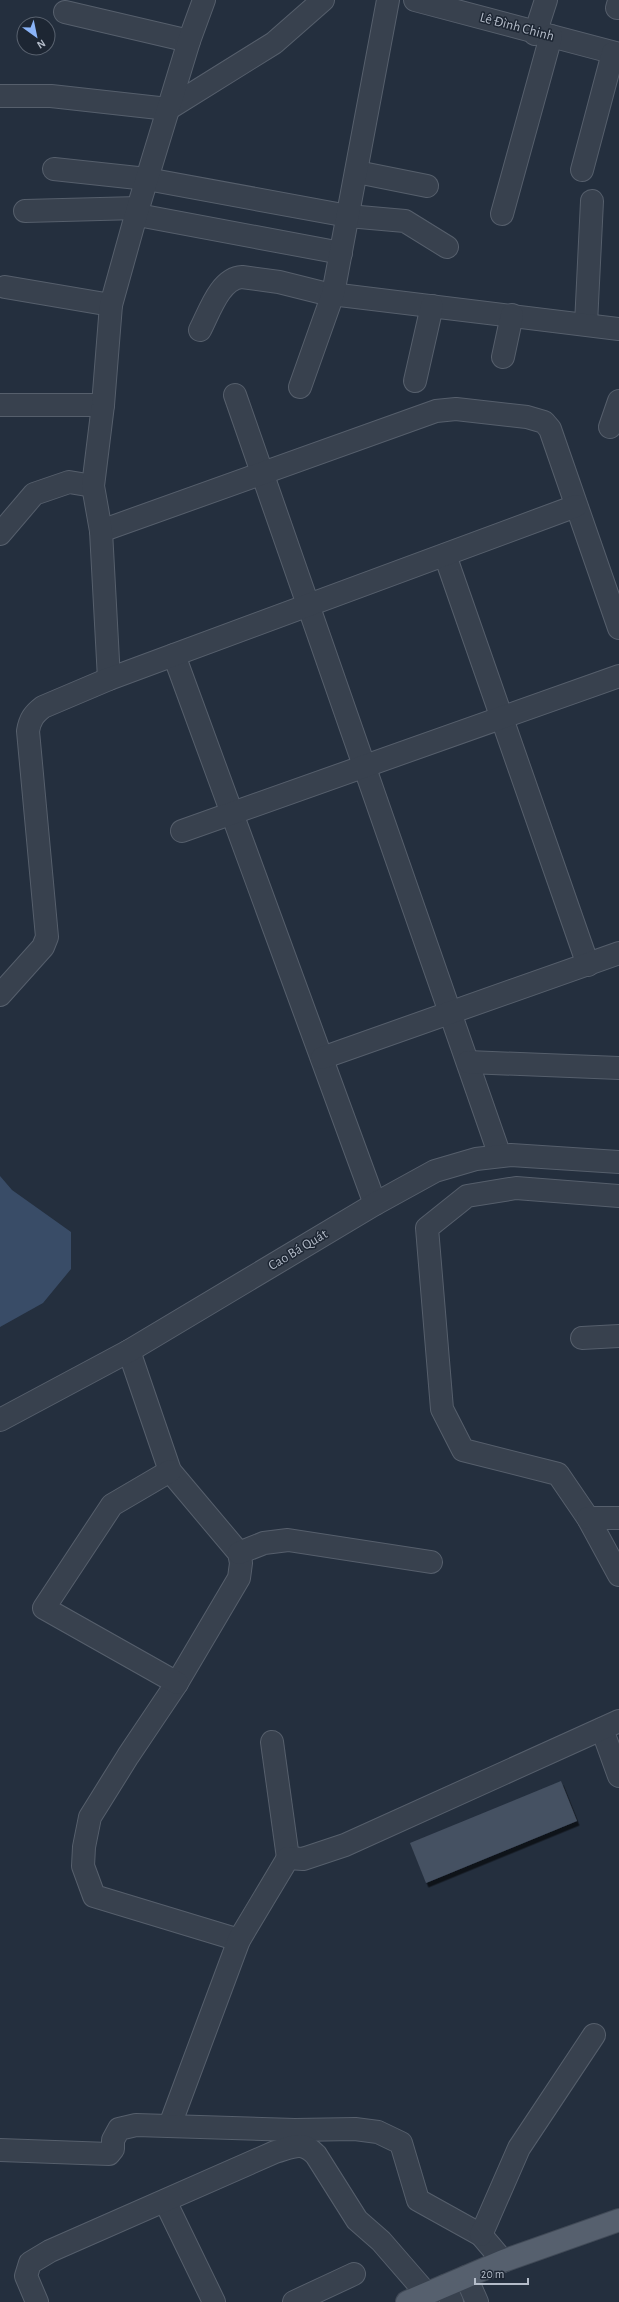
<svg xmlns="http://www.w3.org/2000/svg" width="619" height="2302" viewBox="0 0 619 2302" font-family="'Alegreya Sans',sans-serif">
<defs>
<filter id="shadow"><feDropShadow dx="2.5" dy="4.5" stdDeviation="0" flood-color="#0009"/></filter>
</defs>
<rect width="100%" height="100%" fill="#242f3e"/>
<!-- water -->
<polygon fill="#394c67" points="0,1176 12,1190 71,1232 71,1269 43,1303 0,1327"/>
<!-- building -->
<polygon fill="#455162" filter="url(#shadow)" points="561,1781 577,1821 426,1883 410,1843"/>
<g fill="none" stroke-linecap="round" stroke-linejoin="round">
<defs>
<g id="minor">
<polyline points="415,0 619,54"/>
<polyline points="619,1 617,8 619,8"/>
<polyline points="65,12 189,41"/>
<polyline points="535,34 546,0"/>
<polyline points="0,96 51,96 168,109 274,43 323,0"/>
<polyline points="54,169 147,179 348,216 405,221 447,247"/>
<polyline points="582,170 613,53"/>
<polyline points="357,172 427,186"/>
<polyline points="25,211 138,208"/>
<polyline points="502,214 551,36"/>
<polyline points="138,215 341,253"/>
<polyline points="5,287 111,305"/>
<polyline points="586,324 592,201"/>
<path d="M200,330C209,313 220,278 242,277L279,282L323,293L619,329"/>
<polyline points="503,357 512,315"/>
<polyline points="415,381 432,306"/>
<polyline points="300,387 333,294 388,0"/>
<polyline points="235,395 500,1156"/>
<polyline points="1,405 103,405"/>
<polyline points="610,427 619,401"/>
<polyline points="101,531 436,411 456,409 527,417 544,422 550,429 619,628"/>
<polyline points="0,534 34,494 69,482 93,486"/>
<polyline points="445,555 588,965"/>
<polyline points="174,655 375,1204"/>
<polyline points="109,679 101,531 93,486 103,405 111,305 138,208 189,41 204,0"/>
<polyline points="182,831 619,676"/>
<path d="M0,995L43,947L47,937L28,731C30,719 34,714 43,707L109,679L576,506"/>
<polyline points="322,1058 619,953"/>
<polyline points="468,1062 619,1068"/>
<polyline points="619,1196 516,1188 467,1196 427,1228 442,1409 463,1450 558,1474 588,1518 619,1575"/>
<polyline points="582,1338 619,1336"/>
<polyline points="129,1351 170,1471 239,1553 241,1563 239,1578 177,1683 128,1756 90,1817 84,1847 83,1866 94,1896 239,1940"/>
<polyline points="0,1420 129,1351 375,1204 435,1171 476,1159 511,1155 619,1162"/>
<polyline points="170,1471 112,1505 44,1608 177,1683"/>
<polyline points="588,1518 619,1518"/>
<polyline points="239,1553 264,1543 288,1540 431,1562"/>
<polyline points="602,1729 619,1776"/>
<polyline points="272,1742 288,1858"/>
<polyline points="170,2125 239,1940 288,1858 303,1859 345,1845 619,1721"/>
<polyline points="0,2150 109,2154 113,2149 113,2140 119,2129 136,2125 295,2130 355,2129 378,2132 401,2143 418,2200 481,2235 503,2261"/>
<polyline points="165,2201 214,2302"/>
<polyline points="481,2235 519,2148 594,2035"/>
<polyline points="466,2277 477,2302"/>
<polyline points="445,2286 452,2302"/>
<path d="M37,2302L26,2276L30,2263L50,2251L275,2152C293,2147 302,2140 316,2155L357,2220L381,2241L427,2294"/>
<polyline points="294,2302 354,2274"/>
</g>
<polyline id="major" points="407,2302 503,2261 619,2220"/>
</defs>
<!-- minor casing -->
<use href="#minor" stroke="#565f6c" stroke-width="24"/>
<!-- major casing -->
<use href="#major" stroke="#414a57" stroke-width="24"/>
<!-- minor -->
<use href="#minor" stroke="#38414e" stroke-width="22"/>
<!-- major -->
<use href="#major" stroke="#56606e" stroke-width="22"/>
</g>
<g text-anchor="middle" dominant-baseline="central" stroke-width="3" stroke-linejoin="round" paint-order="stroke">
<!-- street labels -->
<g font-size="14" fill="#b4bcc9" stroke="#1d2633">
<text transform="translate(517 27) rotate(15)">Lê Đình Chinh</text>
<text transform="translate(298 1250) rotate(-31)">Cao Bá Quát</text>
</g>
</g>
<!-- north arrow -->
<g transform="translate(36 36) rotate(147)"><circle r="19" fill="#1d2633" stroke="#59626f"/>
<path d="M0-3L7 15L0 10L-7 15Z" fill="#8ab4f8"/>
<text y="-6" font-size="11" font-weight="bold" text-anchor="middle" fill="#b4bcc9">N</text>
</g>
<!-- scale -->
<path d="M475 2278v6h53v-6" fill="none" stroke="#b4bcc9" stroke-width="2"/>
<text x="481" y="2278" font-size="12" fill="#b4bcc9" stroke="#1d2633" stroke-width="3" paint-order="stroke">20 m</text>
</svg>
